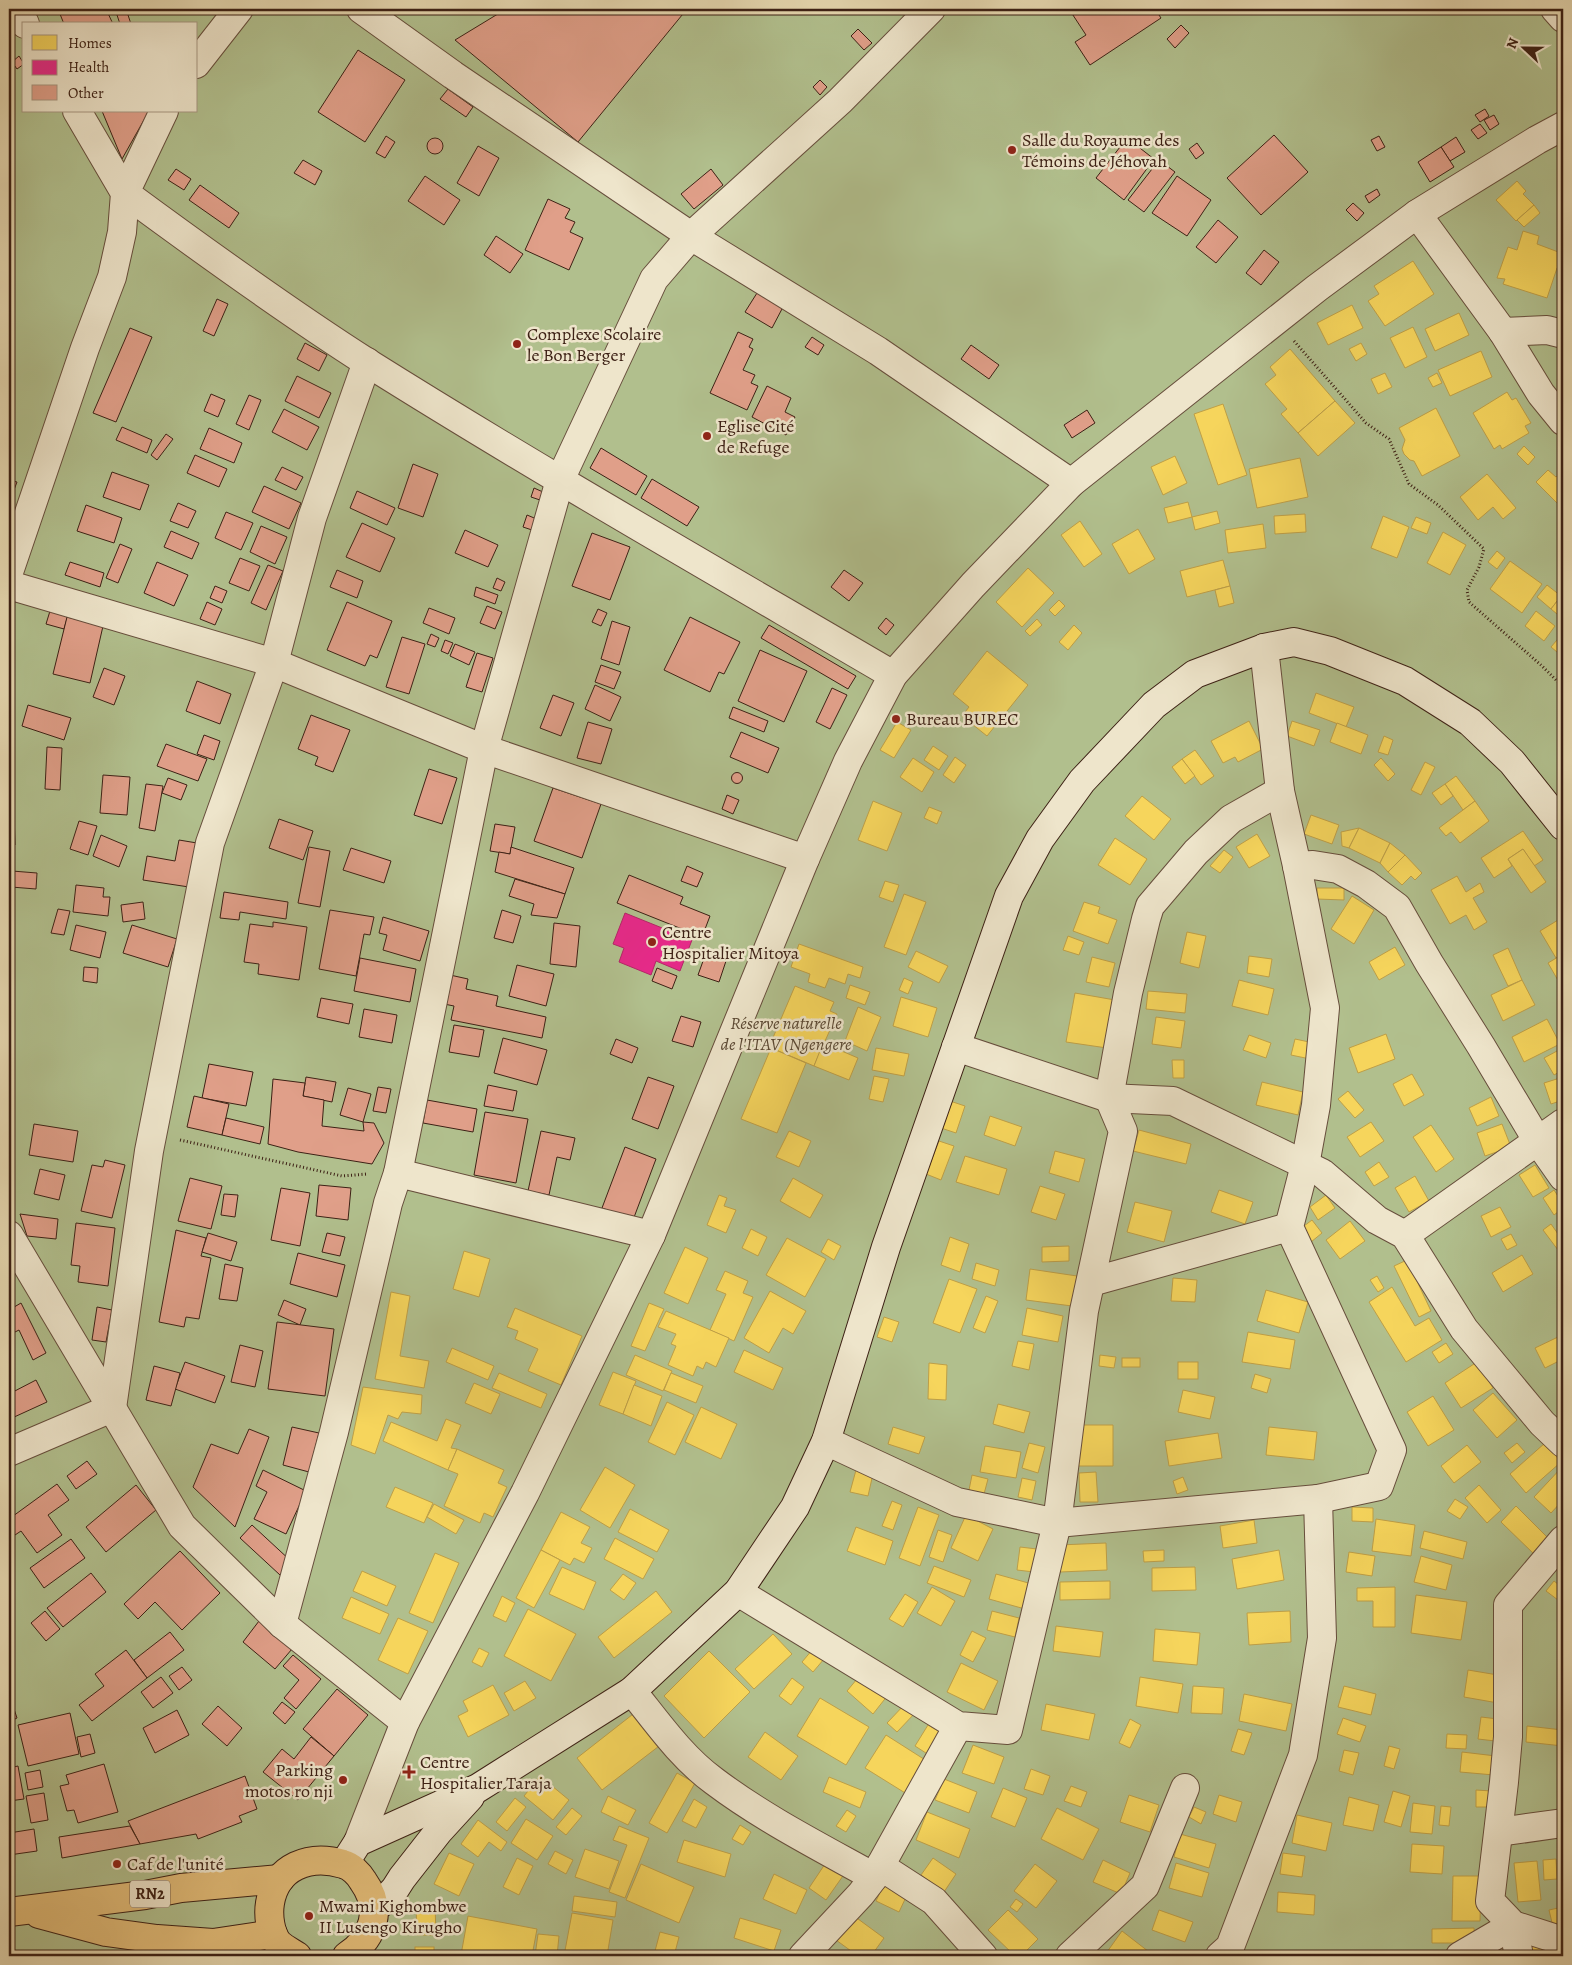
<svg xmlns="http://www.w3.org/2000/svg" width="1572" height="1965" viewBox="0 0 1572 1965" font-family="Alegreya,serif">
<rect width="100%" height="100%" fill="#e5d7af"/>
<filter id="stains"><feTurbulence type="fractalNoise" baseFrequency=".004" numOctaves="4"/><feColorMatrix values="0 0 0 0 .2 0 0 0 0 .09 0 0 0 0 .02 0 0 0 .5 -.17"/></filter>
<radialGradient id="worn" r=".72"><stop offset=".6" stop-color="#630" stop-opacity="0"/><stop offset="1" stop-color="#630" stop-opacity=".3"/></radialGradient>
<!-- green -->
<path fill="#b1bf8d" stroke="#777051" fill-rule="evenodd" d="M9,9H1563V1956H9ZM24,24H196V111H24Z"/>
<!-- homes -->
<g fill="#f6d55c" stroke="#be9f47">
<polygon points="1517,181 1526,191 1523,194 1534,205 1516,221 1496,200"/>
<polygon points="1534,205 1540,213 1524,227 1517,220"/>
<polygon points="1523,231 1539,236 1537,244 1561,253 1559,259 1563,261 1563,269 1557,268 1547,298 1503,284 1505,279 1497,278 1508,247 1517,250"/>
<polygon points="1413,261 1434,294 1385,326 1368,301 1379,294 1374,286"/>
<polygon points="1352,305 1363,328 1328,345 1317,323"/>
<polygon points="1459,313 1469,335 1435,351 1425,329"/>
<polygon points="1413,327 1427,357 1405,368 1390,338"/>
<polygon points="1361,343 1367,354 1356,361 1349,349"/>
<polygon points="1290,349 1335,401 1298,433 1281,414 1287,409 1265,384 1276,375 1270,367"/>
<polygon points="1481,351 1492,377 1450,396 1438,370"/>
<polygon points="1385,373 1392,387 1378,394 1371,379"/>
<polygon points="1437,373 1442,383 1433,387 1428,378"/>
<polygon points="1507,392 1512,400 1516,398 1531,423 1525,426 1529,433 1502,449 1500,445 1494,449 1473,413"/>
<polygon points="1335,401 1355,423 1318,456 1298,433"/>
<polygon points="1223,404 1247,475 1218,485 1194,414"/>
<polygon points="1436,408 1460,456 1422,476 1414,461 1410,460 1404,454 1402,449 1405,440 1399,428"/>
<polygon points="1524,446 1535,457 1528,465 1517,454"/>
<polygon points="1175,456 1187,483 1163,495 1151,467"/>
<polygon points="1300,458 1308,497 1257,508 1249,469"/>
<polygon points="1548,470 1556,477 1560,473 1563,476 1563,509 1536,482"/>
<polygon points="1487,474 1516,508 1503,519 1493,507 1478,520 1460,497"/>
<polygon points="1188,502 1192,517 1168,523 1164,508"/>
<polygon points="1217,511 1220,523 1195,530 1192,517"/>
<polygon points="1305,514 1306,532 1275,534 1274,516"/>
<polygon points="1383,516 1409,527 1397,558 1371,548"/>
<polygon points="1416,517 1431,523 1427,534 1411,528"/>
<polygon points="1080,521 1102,554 1084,567 1061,535"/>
<polygon points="1263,524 1266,548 1228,553 1225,530"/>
<polygon points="1138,529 1155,559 1129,574 1112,544"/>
<polygon points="1443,532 1466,545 1450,575 1427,563"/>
<polygon points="1497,551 1505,558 1497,569 1488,562"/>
<polygon points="1223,560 1230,586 1187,597 1180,571"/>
<polygon points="1510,561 1542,584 1522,613 1490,589"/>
<polygon points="1028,568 1054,593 1022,627 996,602"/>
<polygon points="1547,585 1561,596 1551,609 1537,597"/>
<polygon points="1230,586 1234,603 1219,607 1215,590"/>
<polygon points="1561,596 1563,598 1563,619 1551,609"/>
<polygon points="1059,600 1065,606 1055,616 1049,610"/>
<polygon points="1536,611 1555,626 1544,641 1525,626"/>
<polygon points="1037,619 1042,625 1030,636 1025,631"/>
<polygon points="1074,625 1082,633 1068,650 1059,642"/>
<polygon points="1563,633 1563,657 1551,647"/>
<polygon points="987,651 1028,685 987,736 962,716 969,707 953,694"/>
<polygon points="1316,693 1354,707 1346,727 1309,713"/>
<polygon points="1249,721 1263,749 1238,762 1235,757 1223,763 1211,741"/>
<polygon points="1292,721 1320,730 1314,746 1287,736"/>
<polygon points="897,722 911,730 894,758 880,750"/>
<polygon points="1337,723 1368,735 1361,754 1330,742"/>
<polygon points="1384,736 1393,740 1388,755 1378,752"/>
<polygon points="933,746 948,756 939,770 924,760"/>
<polygon points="1195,750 1214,776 1201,785 1182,759"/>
<polygon points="955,757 966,765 954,783 943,775"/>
<polygon points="913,758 934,772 922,792 900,777"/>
<polygon points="1381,758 1395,774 1388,781 1374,765"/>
<polygon points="1182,759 1195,776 1185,784 1172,767"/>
<polygon points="1425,762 1435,767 1421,795 1411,790"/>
<polygon points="1456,776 1475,801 1463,810 1445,784"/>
<polygon points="1445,784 1453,796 1441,805 1432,793"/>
<polygon points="1142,796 1171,819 1154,840 1125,816"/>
<polygon points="873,801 902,813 887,851 858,840"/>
<polygon points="1475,801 1489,821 1460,843 1451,832 1446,836 1439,828"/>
<polygon points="929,807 942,812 937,824 924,818"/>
<polygon points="1311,815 1339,825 1332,844 1304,834"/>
<polygon points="1359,828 1349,848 1342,846 1341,832"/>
<polygon points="1359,828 1390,843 1380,863 1349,848"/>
<polygon points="1523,831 1543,860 1534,866 1523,849 1508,859 1512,866 1494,878 1481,858"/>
<polygon points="1257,834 1270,856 1249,868 1236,847"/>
<polygon points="1115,838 1147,859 1130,885 1098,865"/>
<polygon points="1390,843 1405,855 1388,872 1380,863"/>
<polygon points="1523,849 1546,882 1531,893 1508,859"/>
<polygon points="1224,850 1233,857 1220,873 1210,866"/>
<polygon points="1405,855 1422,873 1415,880 1411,876 1402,885 1388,872"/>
<polygon points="1457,876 1466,892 1480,883 1484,892 1473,898 1487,922 1474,930 1466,915 1450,924 1431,890"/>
<polygon points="885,881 899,885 893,902 879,897"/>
<polygon points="1317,888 1344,888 1344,900 1317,899"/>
<polygon points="904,894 926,902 906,955 884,947"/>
<polygon points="1352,896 1374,910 1354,944 1331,929"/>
<polygon points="1084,902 1100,907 1098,913 1117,920 1108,944 1073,931"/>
<polygon points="1563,917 1563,954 1556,958 1540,931"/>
<polygon points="1187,932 1206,936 1199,968 1180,963"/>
<polygon points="1068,936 1084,942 1079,955 1063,950"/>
<polygon points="799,944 863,967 860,978 848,974 845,984 829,978 825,988 808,982 810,974 791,967"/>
<polygon points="1395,947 1405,965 1379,980 1369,962"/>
<polygon points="1508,948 1522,980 1508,986 1493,955"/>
<polygon points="916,951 948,966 939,983 908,967"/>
<polygon points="1563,954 1563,989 1548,963"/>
<polygon points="1249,956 1272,959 1269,977 1247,973"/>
<polygon points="1092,957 1115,963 1109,987 1086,982"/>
<polygon points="904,978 913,982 908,994 899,990"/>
<polygon points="1239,980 1274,989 1268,1015 1232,1006"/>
<polygon points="1522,980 1535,1005 1503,1021 1491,995"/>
<polygon points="850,985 870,992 865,1005 846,998"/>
<polygon points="795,986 834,1002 830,1011 837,1014 814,1066 769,1047"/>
<polygon points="1148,991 1187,994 1185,1013 1146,1009"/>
<polygon points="1075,993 1115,1000 1107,1048 1066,1042"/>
<polygon points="901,997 937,1008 928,1037 893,1026"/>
<polygon points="858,1007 881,1017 867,1051 845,1041"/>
<polygon points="1156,1017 1185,1021 1181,1048 1152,1044"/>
<polygon points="1547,1019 1560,1044 1524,1062 1512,1037"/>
<polygon points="1386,1034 1395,1059 1358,1073 1349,1048"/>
<polygon points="1249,1035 1271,1043 1266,1058 1243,1050"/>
<polygon points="1295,1039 1314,1043 1310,1059 1291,1055"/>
<polygon points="823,1043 858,1058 849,1080 814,1066"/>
<polygon points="771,1048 806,1063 777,1133 741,1119"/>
<polygon points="876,1048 909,1054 904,1076 872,1070"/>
<polygon points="1557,1051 1563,1061 1563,1070 1554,1075 1544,1058"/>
<polygon points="1172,1060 1184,1060 1184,1078 1173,1078"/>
<polygon points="1412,1074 1424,1095 1404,1106 1393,1084"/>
<polygon points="874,1076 889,1079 883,1102 869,1099"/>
<polygon points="1563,1077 1563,1100 1551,1104 1544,1083"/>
<polygon points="1262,1082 1303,1092 1298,1115 1256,1105"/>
<polygon points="1348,1091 1364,1110 1355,1118 1338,1099"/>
<polygon points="1491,1097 1499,1116 1477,1126 1469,1108"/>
<polygon points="950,1101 965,1106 956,1133 941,1128"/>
<polygon points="990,1116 1022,1127 1015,1146 984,1135"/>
<polygon points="1371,1122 1384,1141 1360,1157 1347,1137"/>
<polygon points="1502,1124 1511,1147 1485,1156 1477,1133"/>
<polygon points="1431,1125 1454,1159 1436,1172 1413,1137"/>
<polygon points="1139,1130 1191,1144 1186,1164 1133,1151"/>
<polygon points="789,1131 811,1141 799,1167 776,1157"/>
<polygon points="939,1141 954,1146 941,1180 926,1174"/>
<polygon points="1055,1151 1085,1159 1079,1182 1049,1173"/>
<polygon points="965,1156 1007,1169 999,1195 956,1182"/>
<polygon points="1379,1162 1389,1177 1374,1186 1365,1172"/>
<polygon points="1535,1165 1549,1188 1533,1197 1519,1175"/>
<polygon points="1415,1176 1429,1201 1409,1212 1395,1188"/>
<polygon points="793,1178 823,1195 810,1218 780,1201"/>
<polygon points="1040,1186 1065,1194 1056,1220 1031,1212"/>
<polygon points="1219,1190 1253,1202 1245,1224 1211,1212"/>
<polygon points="1554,1190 1563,1204 1563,1208 1554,1215 1543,1198"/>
<polygon points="719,1195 727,1198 724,1206 736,1210 726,1233 707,1225"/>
<polygon points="1326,1195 1335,1208 1318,1220 1310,1207"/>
<polygon points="1135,1202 1172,1211 1164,1242 1127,1232"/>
<polygon points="1500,1207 1511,1227 1491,1237 1481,1216"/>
<polygon points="1312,1220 1322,1233 1311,1242 1300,1229"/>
<polygon points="1350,1221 1365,1241 1340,1259 1326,1240"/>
<polygon points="1551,1224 1563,1241 1563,1246 1558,1250 1543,1230"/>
<polygon points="751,1229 767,1237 758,1256 742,1248"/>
<polygon points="1511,1234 1517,1245 1507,1250 1501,1239"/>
<polygon points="950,1237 969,1244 960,1272 941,1265"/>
<polygon points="787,1238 826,1259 805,1297 766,1275"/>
<polygon points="828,1239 841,1246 834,1260 821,1252"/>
<polygon points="1069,1246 1069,1261 1042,1262 1042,1247"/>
<polygon points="685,1247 708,1258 688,1304 664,1293"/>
<polygon points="464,1251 490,1259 479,1297 453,1289"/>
<polygon points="1522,1255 1533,1274 1503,1292 1492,1273"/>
<polygon points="1407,1260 1431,1311 1419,1317 1394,1266"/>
<polygon points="976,1263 999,1270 995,1286 972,1279"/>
<polygon points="1030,1269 1077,1276 1072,1306 1026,1300"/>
<polygon points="725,1271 748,1281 743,1293 753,1297 734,1341 710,1330 726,1294 716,1290"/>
<polygon points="1377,1276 1384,1288 1378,1292 1370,1280"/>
<polygon points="1173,1278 1197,1280 1195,1302 1171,1301"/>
<polygon points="949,1279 977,1289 960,1333 933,1323"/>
<polygon points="1392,1287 1415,1326 1429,1318 1442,1340 1406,1362 1369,1302"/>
<polygon points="1266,1290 1308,1302 1299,1333 1257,1321"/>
<polygon points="770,1291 806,1311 793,1334 783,1328 769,1353 744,1338"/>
<polygon points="391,1292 410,1296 400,1356 429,1361 424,1388 375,1379"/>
<polygon points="986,1296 998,1301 985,1333 973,1328"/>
<polygon points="649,1303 664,1309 645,1351 631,1346"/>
<polygon points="515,1308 582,1336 561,1385 528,1371 538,1349 515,1339 518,1331 507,1327"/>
<polygon points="1027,1308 1063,1316 1058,1342 1022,1335"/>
<polygon points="666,1311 729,1338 716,1367 706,1362 703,1369 697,1366 693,1376 668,1365 676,1346 671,1344 676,1334 658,1327"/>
<polygon points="884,1317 899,1322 892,1342 877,1337"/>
<polygon points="1248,1332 1295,1340 1290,1369 1242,1362"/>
<polygon points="1558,1337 1563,1347 1563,1359 1545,1368 1535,1348"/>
<polygon points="1018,1341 1034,1344 1029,1370 1012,1366"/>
<polygon points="1446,1343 1453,1354 1439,1363 1432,1352"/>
<polygon points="452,1348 494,1366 488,1380 446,1362"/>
<polygon points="744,1350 783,1368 773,1390 734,1372"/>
<polygon points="635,1355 672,1371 663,1391 626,1375"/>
<polygon points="1100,1355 1116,1357 1114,1368 1099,1366"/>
<rect x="1122" y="1358" width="18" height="9"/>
<rect x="1178" y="1362" width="20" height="17"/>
<polygon points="1477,1362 1493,1388 1461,1408 1445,1383"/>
<polygon points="929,1363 947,1365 946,1400 928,1399"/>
<polygon points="613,1372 636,1381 623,1414 599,1405"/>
<polygon points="499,1373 547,1394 541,1408 492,1388"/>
<polygon points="671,1373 703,1386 696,1403 664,1390"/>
<polygon points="1255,1374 1271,1379 1267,1393 1251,1388"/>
<polygon points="474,1383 500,1394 491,1414 465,1403"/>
<polygon points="634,1385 662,1396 651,1426 623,1414"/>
<polygon points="363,1387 422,1395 421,1414 402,1412 398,1419 388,1415 375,1454 351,1445"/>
<polygon points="1183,1390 1215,1397 1210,1419 1178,1412"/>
<polygon points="1493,1393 1517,1420 1497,1438 1473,1410"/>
<polygon points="1433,1396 1454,1430 1428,1446 1407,1412"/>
<polygon points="667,1402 694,1415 675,1455 648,1442"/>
<polygon points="998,1404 1030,1412 1024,1433 993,1424"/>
<polygon points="701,1407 737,1424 721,1459 685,1442"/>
<polygon points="446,1419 461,1425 451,1448 457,1449 448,1470 383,1441 391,1422 437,1441"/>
<polygon points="1078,1425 1113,1425 1113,1466 1077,1466"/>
<polygon points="893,1427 925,1437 919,1454 888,1444"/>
<polygon points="1269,1427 1317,1432 1314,1460 1266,1455"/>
<polygon points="1218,1433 1222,1458 1169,1466 1165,1441"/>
<polygon points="1029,1443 1045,1447 1038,1473 1022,1468"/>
<polygon points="1517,1443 1525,1452 1512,1463 1504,1453"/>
<polygon points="1545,1443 1561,1462 1526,1493 1510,1474"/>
<polygon points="1467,1445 1481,1462 1454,1483 1441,1466"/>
<polygon points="985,1446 1021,1452 1016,1478 980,1472"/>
<polygon points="457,1449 504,1470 498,1483 507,1487 493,1517 484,1513 480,1523 444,1506 458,1474 448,1470"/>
<polygon points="1563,1466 1563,1500 1551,1513 1534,1497"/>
<polygon points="605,1467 635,1485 610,1528 580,1510"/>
<polygon points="856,1470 873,1474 868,1496 850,1492"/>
<polygon points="1096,1472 1098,1502 1080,1502 1079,1473"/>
<polygon points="972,1475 988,1479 984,1494 969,1490"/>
<polygon points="1183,1477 1188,1490 1177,1494 1173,1481"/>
<polygon points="1022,1478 1036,1481 1032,1500 1018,1497"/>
<polygon points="1479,1485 1501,1510 1487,1523 1465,1498"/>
<polygon points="395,1487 433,1503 424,1523 386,1507"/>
<polygon points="1455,1499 1468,1507 1460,1519 1447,1511"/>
<polygon points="892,1501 902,1505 893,1530 882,1526"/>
<polygon points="434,1504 464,1520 456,1534 427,1517"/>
<polygon points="1516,1506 1551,1541 1536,1556 1501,1522"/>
<polygon points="918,1507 939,1515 920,1566 899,1558"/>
<polygon points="1352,1507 1373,1508 1373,1522 1352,1521"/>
<polygon points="630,1509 669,1530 657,1552 618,1532"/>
<polygon points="561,1512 590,1527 581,1543 592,1548 584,1563 574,1558 570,1565 541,1550"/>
<polygon points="966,1515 993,1529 978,1561 951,1548"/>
<polygon points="1376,1519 1415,1525 1411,1556 1372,1551"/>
<polygon points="1254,1520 1257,1543 1223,1548 1220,1526"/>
<polygon points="856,1527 893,1541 885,1565 847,1551"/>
<polygon points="938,1530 952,1535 943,1562 929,1557"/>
<polygon points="1424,1531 1467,1542 1463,1559 1420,1548"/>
<polygon points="615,1538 654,1559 643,1579 604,1559"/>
<polygon points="1106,1543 1107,1570 1060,1572 1059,1545"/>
<polygon points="1020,1547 1037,1549 1034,1572 1017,1570"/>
<polygon points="541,1550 560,1560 534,1608 516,1598"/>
<polygon points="1164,1550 1164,1561 1144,1562 1143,1551"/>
<polygon points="1279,1550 1284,1580 1237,1589 1232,1559"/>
<polygon points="1349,1552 1375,1556 1372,1576 1346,1572"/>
<polygon points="435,1553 459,1563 433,1623 409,1613"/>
<polygon points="1421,1556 1452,1565 1446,1590 1414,1582"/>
<polygon points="934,1566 971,1580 964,1597 927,1583"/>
<polygon points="562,1567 596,1582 584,1610 549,1594"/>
<polygon points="1195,1567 1196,1590 1152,1591 1152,1568"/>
<polygon points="362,1571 396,1586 387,1606 353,1591"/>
<polygon points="623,1574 636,1583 624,1600 610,1590"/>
<polygon points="996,1574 1032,1584 1025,1609 989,1599"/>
<polygon points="1110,1581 1110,1599 1060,1600 1060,1582"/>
<polygon points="1554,1581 1563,1588 1562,1603 1546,1591"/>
<polygon points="932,1587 955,1601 941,1626 917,1613"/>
<polygon points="1395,1587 1395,1627 1373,1627 1373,1601 1357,1601 1357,1588"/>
<polygon points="656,1591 672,1612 614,1658 598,1637"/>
<polygon points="905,1594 918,1602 903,1627 889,1619"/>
<polygon points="1416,1595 1467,1602 1461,1640 1411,1633"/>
<polygon points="502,1596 515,1603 506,1622 493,1616"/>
<polygon points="351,1597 389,1614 380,1634 342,1618"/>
<polygon points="528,1609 576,1634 551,1681 504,1656"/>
<polygon points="992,1611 1019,1618 1015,1637 987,1630"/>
<polygon points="1290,1611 1291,1642 1249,1645 1247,1613"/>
<polygon points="398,1618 428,1631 408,1674 378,1660"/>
<polygon points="1056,1626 1103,1632 1100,1657 1053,1651"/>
<polygon points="1155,1629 1200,1633 1197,1665 1153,1661"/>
<polygon points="972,1631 986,1638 973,1662 960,1655"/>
<polygon points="773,1634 792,1654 754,1689 735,1669"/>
<polygon points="479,1648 489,1653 482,1667 472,1662"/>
<polygon points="813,1649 824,1659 813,1672 802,1662"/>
<polygon points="709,1651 750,1692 704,1738 664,1696"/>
<polygon points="961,1663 998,1681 984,1710 947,1692"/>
<polygon points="1468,1670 1498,1675 1498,1703 1464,1697"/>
<polygon points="862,1673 888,1695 873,1714 847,1691"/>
<polygon points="1140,1677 1183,1684 1178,1713 1136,1706"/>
<polygon points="792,1678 804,1687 791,1705 779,1696"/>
<polygon points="525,1681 536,1698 514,1711 504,1693"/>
<polygon points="493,1685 509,1715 468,1737 458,1716 468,1711 463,1701"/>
<polygon points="1193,1686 1224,1688 1222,1714 1191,1713"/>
<polygon points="1344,1686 1376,1694 1371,1715 1338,1707"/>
<polygon points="1244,1694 1292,1704 1286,1731 1239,1721"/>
<polygon points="820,1698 869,1727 846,1765 797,1736"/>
<polygon points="906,1703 916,1712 897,1732 887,1723"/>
<polygon points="1046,1704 1095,1714 1089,1740 1041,1730"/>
<polygon points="637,1711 663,1743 602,1790 577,1758"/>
<polygon points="1481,1717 1507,1720 1504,1742 1478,1739"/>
<polygon points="1343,1718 1366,1726 1360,1742 1337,1734"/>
<polygon points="1130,1719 1141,1725 1130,1748 1119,1743"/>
<polygon points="928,1725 943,1734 929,1755 915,1746"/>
<polygon points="1527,1726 1563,1730 1563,1746 1526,1742"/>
<polygon points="1238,1729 1252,1733 1244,1755 1231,1751"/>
<polygon points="765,1732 798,1756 781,1780 748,1757"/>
<polygon points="1447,1734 1467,1735 1466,1749 1446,1748"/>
<polygon points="886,1735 930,1763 910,1796 865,1768"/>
<polygon points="973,1745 1004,1757 994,1784 962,1773"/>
<polygon points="1389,1746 1400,1749 1394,1769 1384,1766"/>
<polygon points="1344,1750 1359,1753 1353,1775 1339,1771"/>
<polygon points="1462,1752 1496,1756 1494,1775 1460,1772"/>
<polygon points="1031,1769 1050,1776 1043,1795 1024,1789"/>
<polygon points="677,1773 695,1783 667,1833 649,1823"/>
<polygon points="540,1776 569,1800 553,1820 524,1796"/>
<polygon points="829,1777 866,1792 860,1808 823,1792"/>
<polygon points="944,1779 977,1792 969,1813 935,1800"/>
<polygon points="1071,1786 1087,1792 1081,1807 1064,1801"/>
<polygon points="1003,1788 1027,1798 1015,1827 991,1817"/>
<polygon points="1476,1790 1492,1791 1491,1807 1476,1807"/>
<polygon points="1393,1791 1410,1796 1401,1827 1384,1822"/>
<polygon points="1129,1795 1159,1805 1150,1832 1120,1822"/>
<polygon points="1219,1795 1242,1802 1236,1822 1213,1814"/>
<polygon points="608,1796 636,1810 628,1825 601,1812"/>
<polygon points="1349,1797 1379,1805 1373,1831 1343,1825"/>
<polygon points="515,1798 526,1807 507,1831 496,1822"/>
<polygon points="694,1799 707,1807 696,1828 682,1821"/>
<polygon points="1413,1803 1435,1806 1432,1834 1410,1832"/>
<polygon points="1441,1806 1451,1807 1449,1826 1439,1825"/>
<polygon points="1194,1807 1206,1812 1201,1824 1189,1817"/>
<polygon points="572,1808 582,1816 566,1835 556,1827"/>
<polygon points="1057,1808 1099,1829 1083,1860 1041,1839"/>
<polygon points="847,1810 856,1816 846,1832 836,1826"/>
<polygon points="927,1812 970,1829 959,1858 916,1840"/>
<polygon points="1297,1815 1332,1823 1326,1851 1292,1843"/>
<polygon points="526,1819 553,1836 537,1860 511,1843"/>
<polygon points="478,1820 507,1842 501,1851 489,1842 478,1857 461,1844"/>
<polygon points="740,1825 751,1832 743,1845 732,1839"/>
<polygon points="619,1826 649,1838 625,1898 609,1892 627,1845 613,1840"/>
<polygon points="1180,1834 1216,1844 1209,1868 1174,1857"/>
<polygon points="684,1840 731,1854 725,1877 677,1862"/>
<polygon points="1412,1844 1444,1846 1442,1874 1410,1872"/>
<polygon points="585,1849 619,1861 609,1889 575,1877"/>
<polygon points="555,1851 573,1860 566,1874 548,1864"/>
<polygon points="449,1853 474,1864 459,1896 434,1884"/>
<polygon points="1283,1853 1305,1856 1302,1877 1280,1874"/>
<polygon points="517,1858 533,1866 519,1895 503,1887"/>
<polygon points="933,1858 956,1874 944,1892 921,1875"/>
<polygon points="1556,1859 1557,1879 1544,1880 1543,1860"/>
<polygon points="1103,1860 1130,1873 1121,1894 1093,1882"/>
<polygon points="827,1861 845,1873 826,1900 809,1888"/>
<polygon points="1537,1861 1541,1900 1518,1902 1514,1863"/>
<polygon points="1176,1863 1209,1873 1202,1897 1169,1888"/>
<polygon points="641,1864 694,1887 679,1923 626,1900"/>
<polygon points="1035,1864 1057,1881 1036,1908 1014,1891"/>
<polygon points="774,1874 807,1890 796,1914 763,1899"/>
<polygon points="1453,1876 1481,1876 1480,1921 1452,1921"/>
<polygon points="884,1884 907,1895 899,1912 876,1901"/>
<polygon points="1278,1892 1315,1895 1314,1915 1277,1912"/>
<polygon points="574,1896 617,1902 615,1917 572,1911"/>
<polygon points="1016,1899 1023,1904 1017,1912 1010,1907"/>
<polygon points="435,1905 436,1935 417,1935 416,1906"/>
<polygon points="1563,1907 1563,1929 1554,1931 1549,1910"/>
<polygon points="1008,1910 1038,1939 1021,1956 1015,1956 988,1930"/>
<polygon points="1159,1910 1193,1922 1185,1942 1152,1930"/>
<polygon points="572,1913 613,1920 607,1956 564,1956"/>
<polygon points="468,1916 537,1929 532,1956 461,1955"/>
<polygon points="854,1916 884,1938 871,1956 858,1956 836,1940"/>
<polygon points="740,1918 781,1930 774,1951 734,1938"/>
<polygon points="1474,1928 1475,1943 1432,1943 1432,1929"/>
<polygon points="1122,1931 1153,1955 1152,1956 1113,1956 1107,1952"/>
<polygon points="660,1932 679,1937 674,1956 655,1951"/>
<polygon points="538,1934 559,1936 557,1956 535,1956"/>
<polygon points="1534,1936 1563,1947 1563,1956 1527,1956"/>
<rect x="415" y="1947" width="19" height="9"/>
</g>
<!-- health -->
<polygon fill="#e7298a" stroke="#b42767" points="625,913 692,940 680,971 656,961 651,975 619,962 624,948 613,944"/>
<!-- building -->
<g fill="#e09f89" stroke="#3d2115">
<polygon points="58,9 106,9 113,24 64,24"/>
<polygon points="126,9 131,24 120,24 116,12"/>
<polygon points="506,9 687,9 578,142 455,40"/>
<polygon points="1069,9 1155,9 1161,18 1090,65 1075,42 1086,35"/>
<polygon points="1181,25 1189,33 1175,48 1167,39"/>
<polygon points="858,29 872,43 864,50 851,36"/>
<polygon points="358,50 405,80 365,142 318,112"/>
<polygon points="19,56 24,64 17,69 12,62"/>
<polygon points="820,80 827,87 820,95 813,87"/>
<polygon points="448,89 473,107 466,117 440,99"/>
<polygon points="1485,109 1489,116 1480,122 1475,115"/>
<polygon points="102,111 149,111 122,159"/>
<polygon points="1494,115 1499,124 1490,130 1484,120"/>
<polygon points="1480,124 1487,133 1478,139 1471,130"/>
<polygon points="1274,135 1308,172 1261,215 1227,178"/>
<polygon points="386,136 395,142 385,158 376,153"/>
<polygon points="1379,136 1385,147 1377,151 1371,140"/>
<polygon points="1456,137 1465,152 1450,161 1441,147"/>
<circle cx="435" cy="146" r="8"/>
<polygon points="1127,138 1154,159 1124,200 1096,178"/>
<polygon points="1197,143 1204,153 1196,159 1189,149"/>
<polygon points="478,146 499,158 479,196 457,183"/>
<polygon points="1441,147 1454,167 1430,182 1418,162"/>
<polygon points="303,160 322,171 315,185 294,173"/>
<polygon points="1159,160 1175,172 1144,212 1128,200"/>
<polygon points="176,169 191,179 184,190 168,180"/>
<polygon points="711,169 723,185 694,209 681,194"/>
<polygon points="425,176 460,200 444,225 408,201"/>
<polygon points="1177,176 1211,200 1187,236 1152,213"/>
<polygon points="200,185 239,213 229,228 189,200"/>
<polygon points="1377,189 1380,195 1369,203 1365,196"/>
<polygon points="548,199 570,209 565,218 575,222 570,232 583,238 569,270 525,250"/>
<polygon points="1353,203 1364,213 1357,221 1346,210"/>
<polygon points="1218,220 1238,237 1216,263 1196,247"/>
<polygon points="496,236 523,254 510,273 484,255"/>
<polygon points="1264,250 1279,262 1261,285 1246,273"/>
<polygon points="757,293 783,307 772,328 745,312"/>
<polygon points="217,299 228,304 214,336 203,331"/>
<polygon points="130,328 152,337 116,422 93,413"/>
<polygon points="738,332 753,339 749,347 753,349 743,370 755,375 751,383 758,386 747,410 710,393"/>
<polygon points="812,337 824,345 818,355 805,347"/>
<polygon points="305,343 327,355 319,371 297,359"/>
<polygon points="971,345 999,365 989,379 961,359"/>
<polygon points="297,376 331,393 319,418 285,401"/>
<polygon points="767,386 791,398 785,412 795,417 786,435 752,417"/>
<polygon points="211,394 225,400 218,417 204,411"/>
<polygon points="249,395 261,400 249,430 236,424"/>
<polygon points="284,409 319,427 307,450 272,432"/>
<polygon points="1087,410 1095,423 1072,438 1064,425"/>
<polygon points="122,427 152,440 147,453 116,440"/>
<polygon points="209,428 242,443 234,463 200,449"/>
<polygon points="166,434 173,439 157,460 151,455"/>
<polygon points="601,448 647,476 636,495 590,468"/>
<polygon points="195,455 227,469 219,487 187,473"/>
<polygon points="413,464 438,474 423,517 398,508"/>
<polygon points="282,467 303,477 296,490 275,480"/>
<polygon points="112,472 149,485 140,510 103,497"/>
<polygon points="652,479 699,507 687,526 641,498"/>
<polygon points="9,480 17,482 9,503"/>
<polygon points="264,486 301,503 289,529 252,512"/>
<polygon points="534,488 543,492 540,500 531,497"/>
<polygon points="357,491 395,508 387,525 350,508"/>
<polygon points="178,503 196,511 188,528 170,521"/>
<polygon points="86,505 122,518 114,543 77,531"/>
<polygon points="226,512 253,523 241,550 215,538"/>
<polygon points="527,515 539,520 535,531 523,527"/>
<polygon points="362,523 395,538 380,572 346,557"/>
<polygon points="261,526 287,537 275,564 250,552"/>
<polygon points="465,530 498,545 488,567 455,553"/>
<polygon points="171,531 199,543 192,559 164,547"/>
<polygon points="592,533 630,547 610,600 572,586"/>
<polygon points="120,544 132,549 118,583 106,578"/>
<polygon points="240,558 260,566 249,591 229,583"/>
<polygon points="70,562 104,573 100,587 65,575"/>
<polygon points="157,562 188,575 174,606 144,593"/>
<polygon points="268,565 283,571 266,610 251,603"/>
<polygon points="337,570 363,581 357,598 330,587"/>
<polygon points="844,570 863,583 849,601 831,587"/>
<polygon points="497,578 505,582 501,591 493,588"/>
<polygon points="215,586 227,591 222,603 210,598"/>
<polygon points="476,587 498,595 495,604 474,596"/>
<polygon points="207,602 222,609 215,625 200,619"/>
<polygon points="347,602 392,621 377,658 370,655 365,666 327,650"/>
<polygon points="487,606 502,612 495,629 480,623"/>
<polygon points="429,608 455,618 449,634 423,623"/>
<polygon points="598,609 607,613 601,626 592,622"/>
<polygon points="50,611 68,615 64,629 46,624"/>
<polygon points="67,617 103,626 90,683 53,674"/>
<polygon points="690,617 740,642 724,674 719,672 710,692 664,670"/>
<polygon points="886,618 894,625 886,635 878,628"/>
<polygon points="612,621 630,627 619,665 601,659"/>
<polygon points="769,625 856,676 848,689 761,638"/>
<polygon points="431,634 439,638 435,647 427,644"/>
<polygon points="402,637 425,644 409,694 386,687"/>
<polygon points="445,640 453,643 448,654 441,651"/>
<polygon points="455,644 475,652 469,665 450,656"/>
<polygon points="760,650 807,671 784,722 738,701"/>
<polygon points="477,653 493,658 482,692 466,687"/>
<polygon points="601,665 621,672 614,689 595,682"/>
<polygon points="104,668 125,676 114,705 93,697"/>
<polygon points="197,681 231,694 220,724 186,711"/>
<polygon points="595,685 621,697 610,721 585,709"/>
<polygon points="832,688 847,695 830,729 816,722"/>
<polygon points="553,695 574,703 561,736 540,728"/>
<polygon points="28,705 71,718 64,740 22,726"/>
<polygon points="733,707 768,721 764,732 729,718"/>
<polygon points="311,715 350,730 333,772 315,765 318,757 298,749"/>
<polygon points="588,722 612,729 601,764 577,758"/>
<polygon points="741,732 779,748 768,773 730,757"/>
<polygon points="204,735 220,741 214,760 197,754"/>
<polygon points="166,744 207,759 198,781 157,766"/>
<polygon points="47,747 62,748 60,790 45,789"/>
<polygon points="429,769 457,778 442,824 414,815"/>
<circle cx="737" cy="778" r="5.5"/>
<polygon points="103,775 130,777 127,815 100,813"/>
<polygon points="168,778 187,785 181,800 162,793"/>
<polygon points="146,784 163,786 155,831 139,828"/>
<polygon points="553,788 601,804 582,858 534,841"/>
<polygon points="727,795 739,800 733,814 722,809"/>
<polygon points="9,811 14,811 15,845 9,845"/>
<polygon points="279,819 313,831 303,860 269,848"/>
<polygon points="79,821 97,826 88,855 70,849"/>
<polygon points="495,824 515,827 510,854 490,851"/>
<polygon points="101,835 127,846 119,867 93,856"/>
<polygon points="179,840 197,843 189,887 143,880 147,856 175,861"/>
<polygon points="309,847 330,851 320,907 298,903"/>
<polygon points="511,847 574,868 565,894 495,872 499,852 510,854"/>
<polygon points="351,848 391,861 384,883 343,870"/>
<polygon points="687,866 703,873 697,887 681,881"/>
<polygon points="12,871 37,873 36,889 11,887"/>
<polygon points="629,875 683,897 680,904 710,916 702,937 617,903"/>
<polygon points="515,879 565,894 557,918 531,915 534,904 509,896"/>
<polygon points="76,885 104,888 103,897 110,897 108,916 73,912"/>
<polygon points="224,892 288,902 286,919 240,912 239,920 220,918"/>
<polygon points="9,896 13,896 9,929"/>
<polygon points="143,902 145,919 123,922 121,905"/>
<polygon points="58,909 70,911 64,935 51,933"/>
<polygon points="330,910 374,917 370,935 364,934 356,976 319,969"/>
<polygon points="502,910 521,916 513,943 494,938"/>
<polygon points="383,917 429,931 420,961 383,950 387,935 379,933"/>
<polygon points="273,922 307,927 299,980 258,974 259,964 244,962 250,924 273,927"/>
<polygon points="554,923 580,926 576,967 550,964"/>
<polygon points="76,925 106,932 100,958 70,950"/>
<polygon points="132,925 177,939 168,967 123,953"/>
<polygon points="707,950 727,958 719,982 698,975"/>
<polygon points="360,958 416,969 410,1002 354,991"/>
<polygon points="517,965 554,974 546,1006 509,996"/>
<polygon points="84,967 98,968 97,983 83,981"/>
<polygon points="657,968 677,976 672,989 652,981"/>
<polygon points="450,975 468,979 466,989 498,996 496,1006 546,1017 542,1038 451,1020 454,1006 444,1004"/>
<polygon points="321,998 353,1004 349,1024 317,1017"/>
<polygon points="364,1009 397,1015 392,1043 359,1037"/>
<polygon points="681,1016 701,1022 693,1047 672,1041"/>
<polygon points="454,1025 484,1030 479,1057 449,1052"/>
<polygon points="503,1038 547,1050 537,1085 494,1073"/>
<polygon points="616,1039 638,1048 632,1063 610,1054"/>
<polygon points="209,1064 253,1072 246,1106 202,1098"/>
<polygon points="306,1077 336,1082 332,1102 303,1096"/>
<polygon points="648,1077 674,1086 658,1129 632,1119"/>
<polygon points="273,1079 305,1083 303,1096 324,1100 322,1126 364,1131 363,1122 374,1123 384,1143 372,1164 298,1152 268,1144"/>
<polygon points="488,1085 517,1091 513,1111 484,1106"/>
<polygon points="378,1087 391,1089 386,1113 373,1111"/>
<polygon points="348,1088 371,1094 363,1122 340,1115"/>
<polygon points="194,1096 229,1104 222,1135 187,1127"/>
<polygon points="427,1100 477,1109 473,1132 423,1123"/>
<polygon points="485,1112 528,1119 516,1183 474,1175"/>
<polygon points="226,1118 264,1127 260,1144 222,1135"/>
<polygon points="34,1124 78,1131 73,1162 29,1155"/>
<polygon points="541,1131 575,1138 570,1160 557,1157 549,1195 528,1191"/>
<polygon points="625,1147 656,1159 633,1220 602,1208"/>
<polygon points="105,1160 125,1165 112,1218 81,1211 92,1165 103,1167"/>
<polygon points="40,1169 65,1175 59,1200 34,1194"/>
<polygon points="190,1178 222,1186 211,1229 178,1221"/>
<polygon points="319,1185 351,1188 348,1220 316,1216"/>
<polygon points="281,1188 310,1193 300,1246 271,1240"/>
<polygon points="224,1194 238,1195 235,1217 221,1215"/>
<polygon points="20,1214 58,1219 56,1239 27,1236"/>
<polygon points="76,1223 115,1228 108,1286 78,1282 80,1266 71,1265"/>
<polygon points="176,1230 206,1238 201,1256 211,1258 199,1319 186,1317 184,1327 159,1322"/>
<polygon points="208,1233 237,1242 231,1261 202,1252"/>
<polygon points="327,1233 345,1237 340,1256 322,1252"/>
<polygon points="298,1253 345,1265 337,1297 290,1284"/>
<polygon points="225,1264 243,1268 237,1301 219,1299"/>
<polygon points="284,1300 306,1309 300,1325 278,1315"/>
<polygon points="21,1303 46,1353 33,1360 19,1330 9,1335 9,1310"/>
<polygon points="97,1307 112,1310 106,1342 92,1340"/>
<polygon points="277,1322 334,1329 325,1396 268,1389"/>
<polygon points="240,1345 263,1351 255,1387 231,1382"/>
<polygon points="185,1362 225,1376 215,1403 175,1389"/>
<polygon points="154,1366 180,1373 171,1406 146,1400"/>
<polygon points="36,1380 47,1402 12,1418 9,1411 9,1394"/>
<polygon points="292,1427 319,1433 309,1472 283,1465"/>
<polygon points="249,1429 269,1437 235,1527 193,1487 211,1444 238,1454"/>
<polygon points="87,1461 97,1474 76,1489 67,1476"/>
<polygon points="263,1470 306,1491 286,1534 254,1519 267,1492 256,1486"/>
<polygon points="57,1484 69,1500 48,1515 62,1535 37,1553 21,1531 9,1539 9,1519"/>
<polygon points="136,1485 156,1510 106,1552 86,1527"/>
<polygon points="252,1525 292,1562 280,1575 240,1538"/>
<polygon points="71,1539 85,1558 44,1588 30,1568"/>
<polygon points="180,1551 220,1593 182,1630 155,1602 138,1619 124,1604"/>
<polygon points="91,1573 106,1592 63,1627 47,1608"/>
<polygon points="45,1611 60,1629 46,1641 31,1623"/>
<polygon points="259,1621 292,1649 275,1669 243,1642"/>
<polygon points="170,1632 184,1650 147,1678 134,1660"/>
<polygon points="126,1650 147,1678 92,1721 79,1705 104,1686 95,1674"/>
<polygon points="293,1655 321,1679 296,1709 284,1698 299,1680 283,1666"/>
<polygon points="182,1667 192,1680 179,1690 169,1676"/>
<polygon points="161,1677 173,1693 153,1708 141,1692"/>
<polygon points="337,1689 368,1715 334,1756 303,1729"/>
<polygon points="11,1700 17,1718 9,1722 9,1701"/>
<polygon points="282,1702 295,1712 285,1724 273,1713"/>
<polygon points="218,1706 242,1728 227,1746 202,1724"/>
<polygon points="177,1710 189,1735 155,1753 143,1728"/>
<polygon points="70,1713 79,1754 28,1766 18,1725"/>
<polygon points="90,1734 95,1753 81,1757 77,1737"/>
<polygon points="311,1737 334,1756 298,1800 263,1772 282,1749 294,1759"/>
<polygon points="104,1764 118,1812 78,1823 74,1810 67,1811 60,1786 69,1784 66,1775"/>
<polygon points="18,1766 24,1799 9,1801 9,1768"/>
<polygon points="40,1770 43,1787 28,1790 25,1773"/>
<polygon points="245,1776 257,1809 239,1816 242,1822 198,1839 196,1834 140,1844 128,1821"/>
<polygon points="44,1793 48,1820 31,1823 26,1796"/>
<polygon points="130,1826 140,1844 62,1858 59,1837"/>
<polygon points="34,1829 37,1851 9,1855 9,1833"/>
</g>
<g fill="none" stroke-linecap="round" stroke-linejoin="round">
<defs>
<g id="minor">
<polyline points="18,9 25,24"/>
<polyline points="361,9 453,75 691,236 878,351 1071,483"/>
<polyline points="1555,9 1563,18"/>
<polyline points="196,64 239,9"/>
<path d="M164,111L125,193C205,252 285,310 368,363C540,471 717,572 893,675"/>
<polyline points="1417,214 1503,332 1541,394 1563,421"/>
<polyline points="1503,332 1547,330 1563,334"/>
<polyline points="9,572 85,348 112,277 122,232 125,193 77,111"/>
<polyline points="9,585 274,663 484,749 805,859"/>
<polyline points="1297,866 1313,865 1338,869 1366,884 1397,907 1429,963 1481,1046 1537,1140 1563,1177"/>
<polyline points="956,1047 1109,1098 1173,1101 1322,1173 1377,1220 1405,1235 1464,1329 1542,1423 1563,1443"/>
<polyline points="398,1173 651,1235"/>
<polyline points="9,1235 182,1526 282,1624 405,1722"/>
<polyline points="1405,1235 1563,1123"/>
<polyline points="1091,1282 1289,1227"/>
<polyline points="826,1441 957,1502 1057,1523 1318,1499 1379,1486 1392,1450 1289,1227 1305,1165 1316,1105 1325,1008 1297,866 1280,791 1264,648"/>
<polyline points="9,1452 112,1408 149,1151 210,843 274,663 312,518 367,362"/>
<polyline points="1563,1540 1508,1605 1508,1737 1504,1782 1490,1901 1513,1925 1563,1941"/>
<polyline points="738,1592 958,1726 1008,1730 1057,1523 1084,1311 1123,1131 1109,1098 1128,993 1146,919 1150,906 1196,852 1231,819 1280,791"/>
<polyline points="282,1624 334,1432 388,1203 398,1173 484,749 560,480 654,279 691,236 840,101 931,9"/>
<path d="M632,1691C657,1722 681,1757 714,1781C763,1818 820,1847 874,1877"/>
<polyline points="1499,1832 1563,1823"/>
<polyline points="358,1842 405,1722 525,1493 651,1235 805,859 848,761 893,675 973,585 1071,483 1317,288 1417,214 1537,140 1563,126"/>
<polyline points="880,1866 934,1901 983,1956"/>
<polyline points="1513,1925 1519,1956"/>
<polyline points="803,1956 861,1894 874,1877 958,1726"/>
<polyline points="1070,1956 1145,1886 1185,1788"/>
<polyline points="1220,1956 1230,1947 1303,1755 1322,1638 1318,1499"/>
<polyline points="1460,1956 1513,1925"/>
</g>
<g id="secondary">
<polyline points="344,1864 358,1842 478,1788 632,1691 738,1592 795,1507 826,1441 886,1247 1009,896 1040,839 1082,781 1154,705 1195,674 1264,648 1294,642 1330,651 1405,681 1470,722 1512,762 1563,826"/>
<polyline points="374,1906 383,1902 395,1889 402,1878 438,1832 470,1797"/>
</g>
<g id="trunk">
<polyline points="9,1912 145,1895 181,1888 280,1879"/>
<polyline points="39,1914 106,1932 157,1939 213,1943 273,1934"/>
<path d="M297,1956C291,1952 283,1948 278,1943C270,1933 268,1915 270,1903C276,1866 310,1854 343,1864C351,1866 359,1874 363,1881C383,1909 374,1938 347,1956"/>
</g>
</defs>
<!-- minor casing -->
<use href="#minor" stroke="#674e3c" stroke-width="30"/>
<!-- secondary casing -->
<use href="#secondary" stroke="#3d2115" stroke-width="30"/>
<!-- trunk casing -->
<use href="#trunk" stroke="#3d2115" stroke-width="30"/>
<!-- path -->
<g stroke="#3d2115" stroke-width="3" stroke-dasharray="1 2.5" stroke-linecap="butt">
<polyline points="1294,341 1366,423 1389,439 1409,484 1438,505 1484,549 1479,567 1467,590 1469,602 1542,666 1563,687"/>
<polyline points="180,1140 342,1176 367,1174"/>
</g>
<!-- minor -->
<use href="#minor" stroke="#eee5cb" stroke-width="28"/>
<!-- secondary -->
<use href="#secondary" stroke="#eee5cb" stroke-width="28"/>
<!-- trunk -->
<use href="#trunk" stroke="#e2bc78" stroke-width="28"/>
</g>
<!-- markers -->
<g fill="#8f2418" stroke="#eee5cb" stroke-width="2">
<circle cx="1012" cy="150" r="5"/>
<circle cx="517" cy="344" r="5"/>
<circle cx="707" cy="436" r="5"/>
<circle cx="896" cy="719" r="5"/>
<circle cx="652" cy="942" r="5"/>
<path d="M406.5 1764.5h5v5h5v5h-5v5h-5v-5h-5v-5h5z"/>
<circle cx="343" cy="1780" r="5"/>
<circle cx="117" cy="1864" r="5"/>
<circle cx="309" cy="1916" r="5"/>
</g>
<g text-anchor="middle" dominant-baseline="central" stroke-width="5" stroke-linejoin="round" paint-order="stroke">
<!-- shield labels -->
<rect fill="#eee5cb" stroke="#725c4c" stroke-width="1" x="130" y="1880.5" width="40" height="27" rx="4"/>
<g font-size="16" font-weight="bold" fill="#3d2115">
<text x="150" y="1894">RN2</text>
</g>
<!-- poi labels -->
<g font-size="18" fill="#3d2115" stroke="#eee5cb" text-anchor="start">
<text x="1022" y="140">Salle du Royaume des<tspan x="1022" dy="21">Témoins de Jéhovah</tspan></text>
<text x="527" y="334">Complexe Scolaire<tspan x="527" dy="21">le Bon Berger</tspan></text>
<text x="717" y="426">Eglise Cité<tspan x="717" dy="21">de Refuge</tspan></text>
<text x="906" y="719">Bureau BUREC</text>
<text x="662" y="932">Centre<tspan x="662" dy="21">Hospitalier Mitoya</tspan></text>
<text x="420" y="1762">Centre<tspan x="420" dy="21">Hospitalier Taraja</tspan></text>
<text x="333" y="1770" text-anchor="end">Parking<tspan x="333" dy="21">motos ro nji</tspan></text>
<text x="127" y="1864">Caf de l'unité</text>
<text x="319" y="1906">Mwami Kighombwe<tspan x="319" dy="21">II Lusengo Kirugho</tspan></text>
</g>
<!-- park labels -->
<g font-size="18" font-style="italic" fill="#5a4833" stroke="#eee5cb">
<text x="786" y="1023">Réserve naturelle<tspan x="786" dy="21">de l'ITAV (Ngengere</tspan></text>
</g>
</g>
<!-- margin -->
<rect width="1572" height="1965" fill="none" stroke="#e5d7af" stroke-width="30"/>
<rect x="10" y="10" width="1552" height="1945" fill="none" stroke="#3d2115" stroke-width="2.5"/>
<rect x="15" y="15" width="1542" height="1935" fill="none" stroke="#3d2115"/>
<!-- legend -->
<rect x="22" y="22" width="175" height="90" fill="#eee5cb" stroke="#a79782"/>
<rect x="32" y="35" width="25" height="15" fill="#f6d55c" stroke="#a79782"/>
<text x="68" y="48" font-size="15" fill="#3d2115">Homes</text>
<rect x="32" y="60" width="25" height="15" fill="#e7298a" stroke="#a79782"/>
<text x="68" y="72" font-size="15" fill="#3d2115">Health</text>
<rect x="32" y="85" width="25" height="15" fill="#e09f89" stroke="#a79782"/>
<text x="68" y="98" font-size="15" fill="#3d2115">Other</text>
<!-- north arrow -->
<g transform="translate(1524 48) rotate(292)" stroke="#eee5cb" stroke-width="4" paint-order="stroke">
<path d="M0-4L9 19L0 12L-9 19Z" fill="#3d2115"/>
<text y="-8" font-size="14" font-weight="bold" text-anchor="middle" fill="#3d2115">N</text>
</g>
<rect width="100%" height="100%" filter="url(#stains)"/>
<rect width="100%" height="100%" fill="url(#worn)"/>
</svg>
